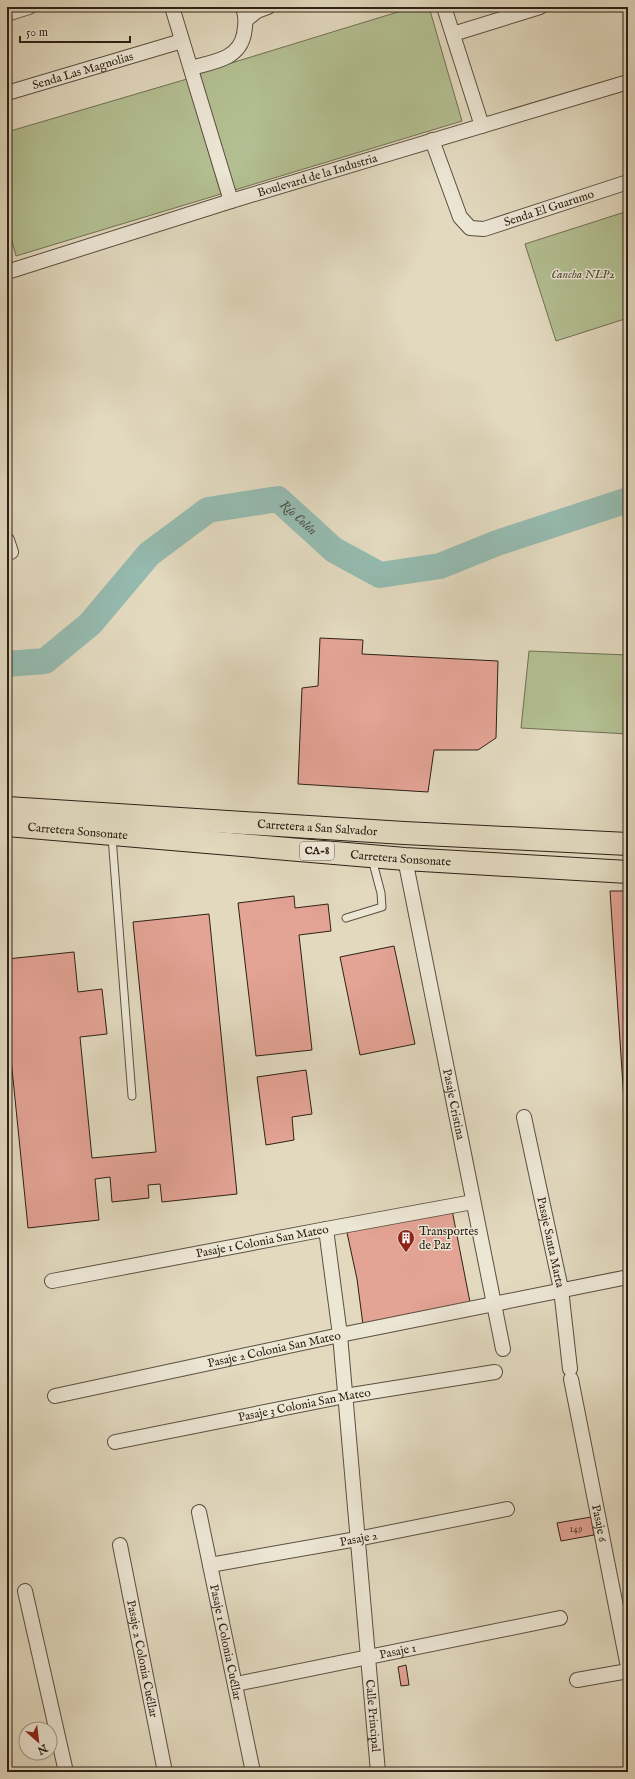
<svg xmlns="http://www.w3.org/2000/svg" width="635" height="1779" viewBox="0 0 635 1779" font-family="'IM FELL English',serif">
<rect width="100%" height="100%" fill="#e2d9bf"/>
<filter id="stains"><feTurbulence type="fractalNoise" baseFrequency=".005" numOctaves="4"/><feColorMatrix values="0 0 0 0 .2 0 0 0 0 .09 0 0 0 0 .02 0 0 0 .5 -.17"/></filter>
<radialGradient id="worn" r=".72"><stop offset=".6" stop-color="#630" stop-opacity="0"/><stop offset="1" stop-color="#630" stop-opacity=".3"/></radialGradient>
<!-- green -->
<g fill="#b3bf92" stroke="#707054">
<polygon points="414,7 429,7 462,121 228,192 189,76"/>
<polygon points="187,79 221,194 16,256 7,223 7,132"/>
<polygon points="628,211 628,318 556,341 525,244"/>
<polygon points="529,651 628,655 628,734 521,728"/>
</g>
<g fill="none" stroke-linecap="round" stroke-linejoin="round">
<!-- river -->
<path stroke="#95baaf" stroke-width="26" id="s1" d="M7,664L45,661L90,624L149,554L208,510L278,499L334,550L380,575L440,566L497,543L628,500"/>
</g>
<!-- building -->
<g fill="#e3a395" stroke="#2e2116">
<polygon points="320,638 363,640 362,654 498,661 496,738 478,750 434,750 428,792 298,784 302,688 318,686"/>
<polygon points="610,891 628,891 628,1116 625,1116"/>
<polygon points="294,896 295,908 328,904 331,931 299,935 312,1050 256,1056 238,903"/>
<polygon points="209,914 237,1194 162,1202 160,1184 148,1185 149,1198 112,1202 110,1177 95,1179 99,1220 28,1228 7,1019 7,959 74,952 78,992 102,989 107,1034 80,1037 92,1158 156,1152 133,922"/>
<polygon points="394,946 415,1044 360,1055 340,957"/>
<polygon points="306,1070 312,1114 292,1117 294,1140 266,1145 257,1077"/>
<polygon points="452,1210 470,1302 363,1325 357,1279 346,1228"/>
<polygon points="591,1517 594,1535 561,1541 557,1523"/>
<polygon points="406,1665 409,1685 401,1686 398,1667"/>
</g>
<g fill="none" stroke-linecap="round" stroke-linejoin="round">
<defs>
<g id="service">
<polyline points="112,837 132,1096"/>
<polyline points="346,918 382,907 381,893 372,859"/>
</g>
<g id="minor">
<polyline points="172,7 231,201"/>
<polyline points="444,7 482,126"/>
<polyline points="7,14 29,7"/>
<polyline points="247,19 257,11 268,7"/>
<polyline points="453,34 540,7"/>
<path d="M191,68C212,62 239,60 244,34C246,22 246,18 243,7"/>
<path id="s2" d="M7,93L182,41"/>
<path id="s3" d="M432,140L460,217L470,228L484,229L628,182"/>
<path id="s4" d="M7,272L231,201L628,82"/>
<polyline points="7,540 11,552"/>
<path id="s5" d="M405,859L503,1349"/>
<path id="s6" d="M524,1117L561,1289L570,1369"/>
<path id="s7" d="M326,1229L340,1335L378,1772"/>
<path id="s8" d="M52,1281L326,1229L473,1202"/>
<path id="s9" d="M571,1379L628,1667"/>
<path id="s10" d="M55,1396L340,1335L628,1277"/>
<path id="s11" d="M115,1442L345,1396L495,1372"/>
<path id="s12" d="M199,1512L253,1772"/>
<path id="s13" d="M120,1545L165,1772"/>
<path id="s14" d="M210,1565L357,1539L507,1509"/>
<polyline points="25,1591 66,1772"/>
<polyline points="577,1680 628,1671"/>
<path id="s15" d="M236,1684L560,1618"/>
</g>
<g id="trunk">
<path id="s16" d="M7,808L404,833L628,844"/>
<path id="s17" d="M7,825L405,859L628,872"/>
</g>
</defs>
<!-- service casing -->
<use href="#service" stroke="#5b4f40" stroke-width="9"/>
<!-- minor casing -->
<use href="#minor" stroke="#5b4f40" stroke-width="16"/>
<!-- trunk casing -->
<use href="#trunk" stroke="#2e2116" stroke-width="24"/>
<!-- service -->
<use href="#service" stroke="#ece6d5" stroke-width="7"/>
<!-- minor -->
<use href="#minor" stroke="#ece6d5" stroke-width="14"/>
<!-- trunk -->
<use href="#trunk" stroke="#e2d9bf" stroke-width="22"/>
</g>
<!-- icons -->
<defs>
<symbol id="building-pin" viewBox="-11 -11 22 30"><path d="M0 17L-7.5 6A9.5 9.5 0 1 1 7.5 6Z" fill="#8f2418" stroke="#ece6d5"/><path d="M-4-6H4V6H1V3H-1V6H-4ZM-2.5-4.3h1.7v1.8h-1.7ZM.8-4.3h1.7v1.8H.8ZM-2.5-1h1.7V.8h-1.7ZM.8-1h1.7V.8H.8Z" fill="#fff"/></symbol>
</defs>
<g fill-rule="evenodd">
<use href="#building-pin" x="396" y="1228" width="20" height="27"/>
</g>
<g text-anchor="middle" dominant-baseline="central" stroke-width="3" stroke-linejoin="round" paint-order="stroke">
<!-- number labels -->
<g font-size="10" fill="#5b4236">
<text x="576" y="1529">149</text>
</g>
<!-- shield labels -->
<rect fill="#ece6d5" stroke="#675c4f" stroke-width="1" x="300" y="842" width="34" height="18" rx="3"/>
<g font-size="11" font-weight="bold" fill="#2e2116">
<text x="317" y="851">CA-8</text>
</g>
<!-- street labels -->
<g font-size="12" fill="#2e2116" stroke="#ece6d5">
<text stroke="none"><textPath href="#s2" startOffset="79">Senda Las Magnolias</textPath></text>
<text stroke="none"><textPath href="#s4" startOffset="325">Boulevard de la Industria</textPath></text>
<text stroke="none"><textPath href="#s3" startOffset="179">Senda El Guarumo</textPath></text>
<text stroke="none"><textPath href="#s16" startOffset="311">Carretera a San Salvador</textPath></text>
<text stroke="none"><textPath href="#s17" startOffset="71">Carretera Sonsonate</textPath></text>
<text stroke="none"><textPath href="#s17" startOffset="395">Carretera Sonsonate</textPath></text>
<text stroke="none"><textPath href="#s5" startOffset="250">Pasaje Cristina</textPath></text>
<text stroke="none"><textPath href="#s8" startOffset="214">Pasaje 1 Colonia San Mateo</textPath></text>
<text stroke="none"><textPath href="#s6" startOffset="128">Pasaje Santa Marta</textPath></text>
<text stroke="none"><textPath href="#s10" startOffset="224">Pasaje 2 Colonia San Mateo</textPath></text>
<text stroke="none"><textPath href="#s11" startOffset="193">Pasaje 3 Colonia San Mateo</textPath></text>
<text stroke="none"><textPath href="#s9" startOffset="147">Pasaje 6</textPath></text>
<text stroke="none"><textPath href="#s14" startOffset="151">Pasaje 2</textPath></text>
<text stroke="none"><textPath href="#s12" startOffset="133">Pasaje 1 Colonia Cuéllar</textPath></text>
<text stroke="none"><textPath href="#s15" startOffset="165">Pasaje 1</textPath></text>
<text stroke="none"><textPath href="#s13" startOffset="116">Pasaje 2 Colonia Cuéllar</textPath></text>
<text stroke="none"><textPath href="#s7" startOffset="489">Calle Principal</textPath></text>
</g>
<!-- park labels -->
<g font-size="12" font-style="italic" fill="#4f4835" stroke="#ece6d5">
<text x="583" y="274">Cancha NLP2</text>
</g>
<!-- poi labels -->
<g font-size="12" fill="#2e2116" stroke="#ece6d5" text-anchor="start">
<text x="419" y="1231">Transportes<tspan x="419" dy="14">de Paz</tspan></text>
</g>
<!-- water labels -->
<g font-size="13" font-style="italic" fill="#4d4f44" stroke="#ece6d5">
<text stroke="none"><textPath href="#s1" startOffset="360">Río Colón</textPath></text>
</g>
</g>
<!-- margin -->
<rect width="635" height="1779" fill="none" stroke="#e2d9bf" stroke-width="24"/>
<rect x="8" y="8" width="619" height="1763" fill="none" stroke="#2e2116" stroke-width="2"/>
<rect x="12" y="12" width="611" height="1755" fill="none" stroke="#2e2116"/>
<!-- north arrow -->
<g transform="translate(38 1741) rotate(152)"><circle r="19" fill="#ece6d5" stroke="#a09789"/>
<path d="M0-3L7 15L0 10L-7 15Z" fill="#8f2418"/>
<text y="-6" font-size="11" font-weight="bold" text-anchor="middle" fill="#2e2116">N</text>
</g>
<!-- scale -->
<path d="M20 36v6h110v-6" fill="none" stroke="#2e2116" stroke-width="2"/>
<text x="26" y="36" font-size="12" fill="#2e2116" stroke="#ece6d5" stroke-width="3" paint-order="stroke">50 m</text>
<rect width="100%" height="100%" filter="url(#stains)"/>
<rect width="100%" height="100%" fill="url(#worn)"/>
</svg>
